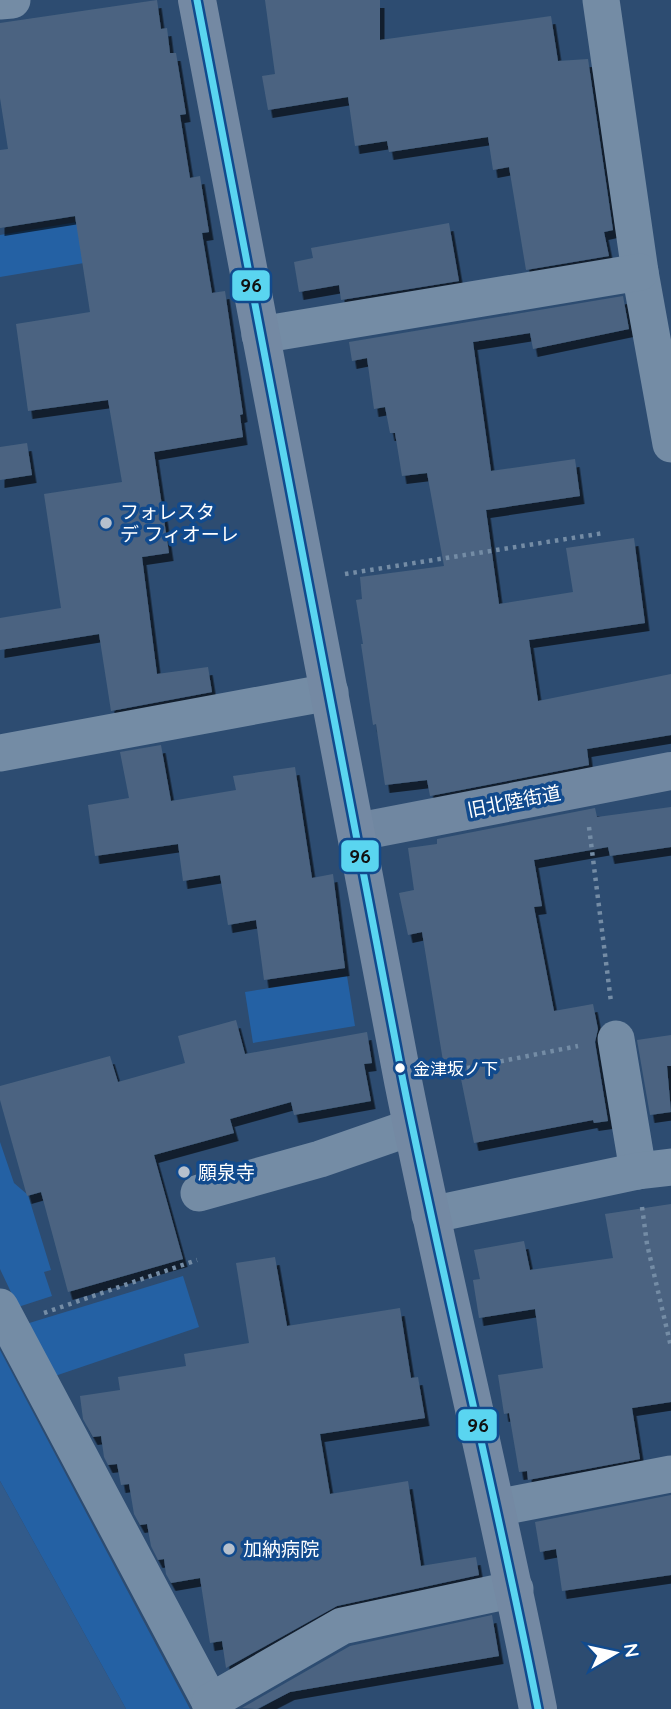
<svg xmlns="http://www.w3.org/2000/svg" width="671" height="1709" viewBox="0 0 671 1709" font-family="Quicksand,'Noto Sans JP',sans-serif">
<defs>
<filter id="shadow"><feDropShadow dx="4.5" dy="8" stdDeviation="0" flood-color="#0009"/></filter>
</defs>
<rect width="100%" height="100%" fill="#2d4c71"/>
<!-- green -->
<g fill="#2461a4">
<polygon points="95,219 102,260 0,277 0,235"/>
<polygon points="347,976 355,1026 253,1043 245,992"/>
<polygon points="0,1142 14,1183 28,1195 51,1270 44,1272 52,1296 18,1307 0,1269"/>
<polygon points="183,1276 199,1327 52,1377 26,1324"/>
<polygon points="0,1350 190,1709 126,1709 0,1481"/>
</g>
<!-- water -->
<polygon fill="#325b8b" points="0,1481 126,1709 0,1709"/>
<!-- building -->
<g fill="#4b6481" filter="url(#shadow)">
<polygon points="157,0 161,29 167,28 170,53 176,53 186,114 180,115 190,178 200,176 209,232 202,233 212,293 225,291 243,414 240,415 243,437 154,452 169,553 142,557 157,674 208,667 212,692 111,711 99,634 0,650 0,618 61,608 44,494 122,482 108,400 28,411 16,324 90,312 75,216 0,228 0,150 8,149 0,98 0,23"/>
<polygon points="265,0 380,0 380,40 551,16 558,61 588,59 613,230 604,232 609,256 526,270 509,167 493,170 488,137 389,152 387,141 355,146 348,97 268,110 262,76 275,74"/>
<polygon points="449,223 459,281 341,300 339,285 299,292 294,262 313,258 311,248"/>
<polygon points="623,296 629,329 533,349 530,333 473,342 491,471 575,459 580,496 486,510 499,604 573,592 566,548 634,538 645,623 529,640 538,701 671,674 671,735 587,749 589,765 430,796 427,780 385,785 376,724 373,725 361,644 363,644 356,600 362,599 360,577 444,566 427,473 402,476 395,433 390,433 385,407 374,409 367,358 352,361 349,342"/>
<polygon points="27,443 32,475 0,480 0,447"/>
<polygon points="161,745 171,801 236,790 233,776 295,767 312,878 333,874 345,968 264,980 256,920 228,925 220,875 183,881 178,844 95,856 88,805 129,798 120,752"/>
<polygon points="671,807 671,847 610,856 608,847 534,860 542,906 534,907 554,1011 593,1004 598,1029 595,1042 608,1121 594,1123 593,1120 474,1143 458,1064 444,1067 422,932 408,935 399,893 414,890 408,848 437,844 437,839 595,808 597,817"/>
<polygon points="236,1020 245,1054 367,1032 372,1063 364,1064 371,1101 294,1115 291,1102 230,1119 234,1133 154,1155 183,1259 68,1292 41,1192 27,1196 0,1100 0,1086 110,1056 118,1082 185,1063 178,1036"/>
<polygon points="671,1035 671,1066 667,1066 671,1112 650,1115 637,1040"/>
<polygon points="671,1204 671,1402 632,1408 640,1459 528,1480 527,1471 519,1472 509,1413 504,1414 498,1375 543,1368 535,1309 479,1318 473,1280 480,1279 474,1250 524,1241 530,1270 613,1258 605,1214"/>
<polygon points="275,1257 287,1326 400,1308 411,1378 418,1377 425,1418 320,1434 330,1494 408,1481 421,1566 476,1557 479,1575 337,1606 226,1668 222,1641 210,1643 200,1578 171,1583 166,1574 164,1559 158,1560 151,1546 147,1524 140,1525 134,1514 129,1484 121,1485 117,1464 108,1465 104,1457 101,1436 93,1437 83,1419 80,1396 120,1390 118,1377 186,1366 184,1354 249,1343 236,1263"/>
<polygon points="671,1495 671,1575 562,1591 556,1549 540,1552 535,1522"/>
<polygon points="492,1615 499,1656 290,1692 257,1709 242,1708 350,1646"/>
</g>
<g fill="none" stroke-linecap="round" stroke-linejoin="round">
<!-- path -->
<g stroke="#748ca5" stroke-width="4.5" stroke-dasharray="3.5 5" stroke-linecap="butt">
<polyline points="345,574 604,533"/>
<polyline points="589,827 611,1002"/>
<polyline points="442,1073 578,1046"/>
<polyline points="642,1207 647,1244 671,1347"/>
<polyline points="44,1313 197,1260"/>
</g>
<!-- street -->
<g stroke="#748ca5" stroke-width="37">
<polyline points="601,0 640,272 671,444"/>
<polyline points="0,1 12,0"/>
<polyline points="260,335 640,272"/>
<polyline points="0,753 330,692"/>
<polyline points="616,1039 638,1171"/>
<polyline points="199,1193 320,1159 412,1127"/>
<polyline points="430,1215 638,1171 671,1167"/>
<polyline points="0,1307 214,1709"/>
<polyline points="496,1508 671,1474"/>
<polyline points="210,1702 342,1626 515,1589"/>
</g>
<!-- secondary -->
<polyline stroke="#7087a1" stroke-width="38" points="357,832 671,771"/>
<!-- primary -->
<path stroke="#7489a3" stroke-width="38" d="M197,0L403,1081C445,1291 497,1499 538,1709"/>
<defs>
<path id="bus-1" d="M197,0L403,1081C445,1291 497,1499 538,1709"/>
</defs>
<!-- bus-1 casing -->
<use href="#bus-1" stroke="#114a8d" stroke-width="12"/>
<!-- bus-1 -->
<use href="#bus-1" stroke="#5ad5f0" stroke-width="7"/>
</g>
<!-- markers -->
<g fill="#b6c0cd" stroke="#114a8d" stroke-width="2.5">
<circle cx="106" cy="523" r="7"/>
<circle cx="184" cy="1172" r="7"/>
<circle cx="229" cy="1549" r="7"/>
</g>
<circle fill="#fff" stroke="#114a8d" stroke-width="2.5" cx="400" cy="1068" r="6"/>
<g text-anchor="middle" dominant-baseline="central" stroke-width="7" stroke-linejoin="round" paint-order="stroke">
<!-- bus labels -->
<g font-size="17" fill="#fff" stroke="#114a8d" text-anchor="start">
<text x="413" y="1068">金津坂ノ下</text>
</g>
<!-- poi labels -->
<g font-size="19" fill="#fff" stroke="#114a8d" text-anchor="start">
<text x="120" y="512">フォレスタ<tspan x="120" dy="22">デ フィオーレ</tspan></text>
<text x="198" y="1172">願泉寺</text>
<text x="243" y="1549">加納病院</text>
</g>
<!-- street labels -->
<g font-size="19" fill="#fff" stroke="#114a8d">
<text transform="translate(514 801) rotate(-11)">旧北陸街道</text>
</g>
</g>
<g stroke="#114a8d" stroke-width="2.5">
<rect x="231" y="269" width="40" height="33" rx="7" fill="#5ad5f0"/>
<rect x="340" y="839" width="40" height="34" rx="7" fill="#5ad5f0"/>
<rect x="457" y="1408" width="41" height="34" rx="7" fill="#5ad5f0"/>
</g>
<g font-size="19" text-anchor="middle" font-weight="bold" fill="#111">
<text x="251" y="292">96</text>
<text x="360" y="863">96</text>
<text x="478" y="1432">96</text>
</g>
<!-- north arrow -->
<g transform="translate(615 1653) rotate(81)" stroke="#114a8d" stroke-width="5" paint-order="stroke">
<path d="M0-5L12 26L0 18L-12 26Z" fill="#ffffff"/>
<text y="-10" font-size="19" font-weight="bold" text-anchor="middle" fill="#ffffff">N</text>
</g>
</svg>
